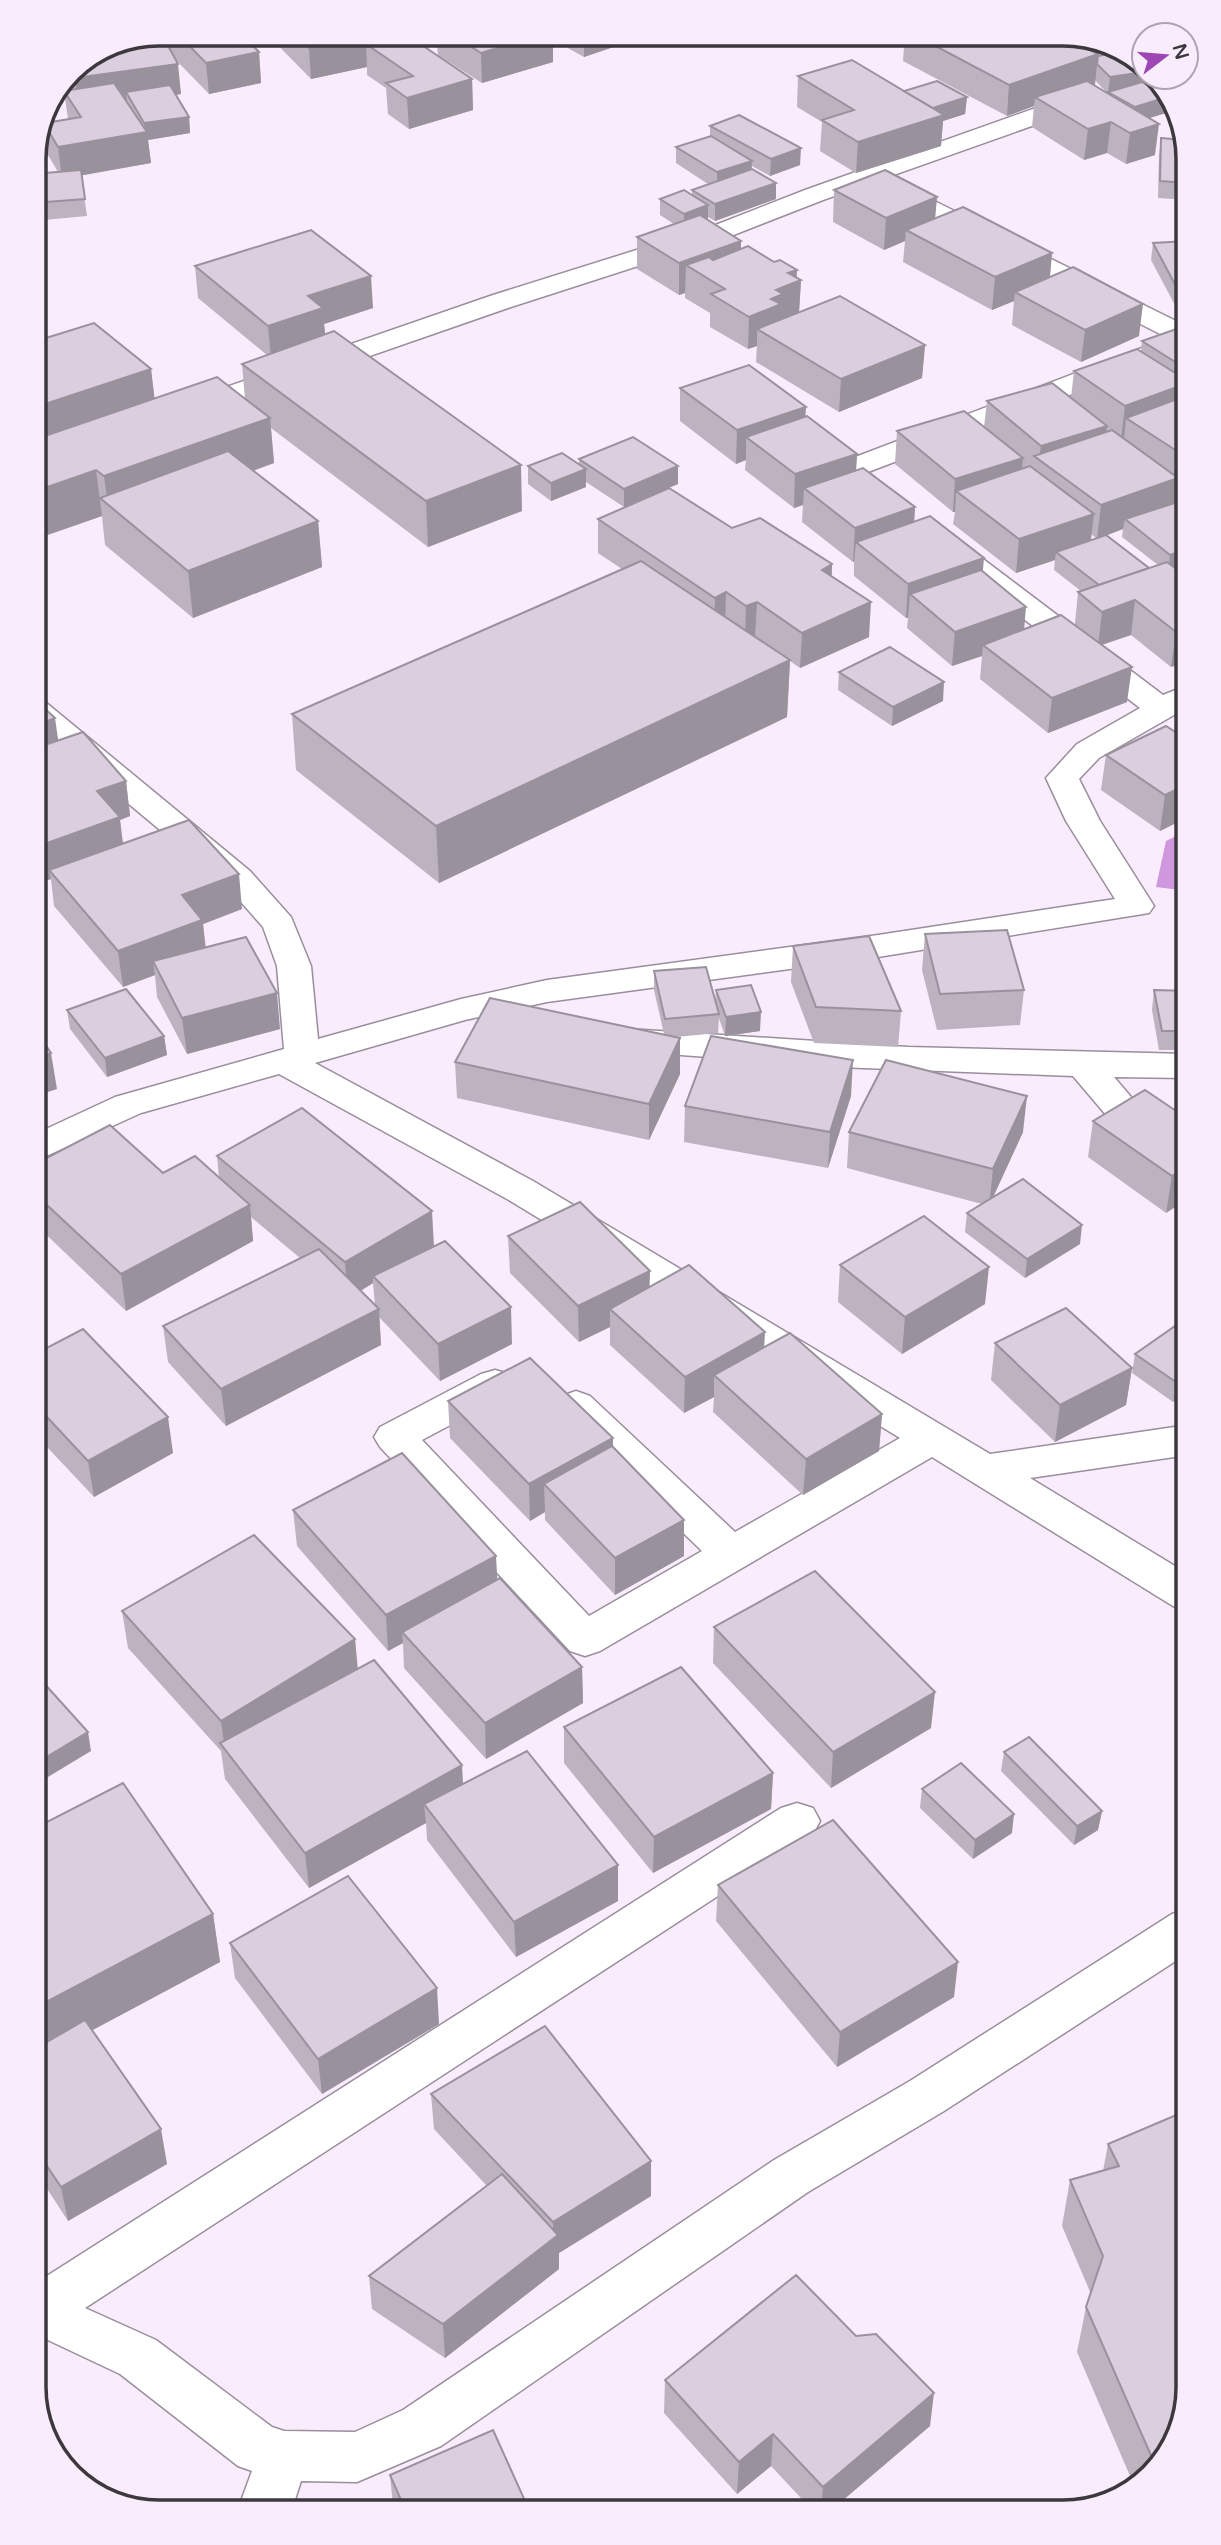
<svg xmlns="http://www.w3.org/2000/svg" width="1221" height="2545" viewBox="0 0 1221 2545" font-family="'Varela Round',sans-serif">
<rect width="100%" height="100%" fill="#f9ecfc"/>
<!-- forest -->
<polygon fill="#cf98de" points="1188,830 1188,891 1156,887 1166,841"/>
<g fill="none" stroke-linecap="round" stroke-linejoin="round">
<defs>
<g id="street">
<polygon points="178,33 233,33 229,38 221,40 92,62 84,60 107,45"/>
<path d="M643,33H684L681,38C667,41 653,47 643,33Z"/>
<polygon points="1159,86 1169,99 1077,110 823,200 731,236 511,307 200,415 190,417 180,415 176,409 180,403 493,295 713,226 805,190 1064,98"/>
<path d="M890,179L1188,327V350L868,472L897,497L892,503C871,508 845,487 833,470L837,464L1168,338L881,192L877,187L881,182Z"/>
<polygon points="972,556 983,559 1163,695 1188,685 1188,707 1099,758 1079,779 1100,821 1154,906 1149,913 878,957 547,1002 465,1020 315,1063 533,1181 990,1454 1188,1425 1188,1455 1030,1478 1188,1574 1188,1611 1173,1606 932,1457 600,1651 585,1656 570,1651 380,1447 374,1437 380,1427 481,1374 495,1370 509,1374 515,1384 509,1394 422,1440 589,1616 702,1551 562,1416 556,1406 562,1396 576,1391 590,1396 735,1532 900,1438 507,1199 279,1074 141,1113 33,1162 33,1135 115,1097 284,1049 277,966 263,927 226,885 33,724 33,699 44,701 250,871 291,917 311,966 318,1039 461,999 547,980 878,935 1115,899 1066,821 1046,778 1077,744 1140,708 961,571 957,565 961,559"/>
<polygon points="628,1029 908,1047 1188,1054 1188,1078 1114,1077 1137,1104 1188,1115 1188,1139 1112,1122 1073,1076 838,1067 628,1051 615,1048 610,1040 615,1032"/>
<polygon points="797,1803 813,1808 820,1821 813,1834 85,2308 156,2340 272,2427 284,2431 355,2432 403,2410 774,2160 910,2081 1172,1914 1188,1909 1188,1953 944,2111 808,2192 441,2446 357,2482 301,2481 291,2512 237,2512 252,2471 238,2466 120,2374 33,2333 33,2279 39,2281 781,1808"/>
</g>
</defs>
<!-- street casing -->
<use href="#street" stroke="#9a8e9d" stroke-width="3"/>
<!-- street -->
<use href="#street" fill="#fff" fill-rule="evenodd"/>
</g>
<!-- wall -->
<g fill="#bcb2c0" fill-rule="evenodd">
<polygon points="168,33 240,33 259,52 261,83 209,94 174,58 181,94 176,95 189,117 190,133 148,140 151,163 81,175 87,216 33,221 33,174 58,172 48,155 45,126 46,123 68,119 64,91 69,90 65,82 70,70 169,48"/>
<polygon points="266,33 553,33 553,62 482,83 438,55 437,45 425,47 421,41 421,45 472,79 473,110 409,129 388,114 386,88 367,75 367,67 311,79"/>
<polygon points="557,33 637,33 637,39 584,57 557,42"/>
<path d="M905,33L1057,34L1098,54V56L1159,86L1151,87L1166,113L1149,118L1155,155L1126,164L1107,153L1084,160L1032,127L1034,106L1007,116L903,61ZM1095,80L1108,94L1093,85H1095Z"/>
<polygon points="798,76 904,91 967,97 965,114 943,121 941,146 856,173 820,151 822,122 797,107"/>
<polygon points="710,126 800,165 770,176 752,166 751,169 776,183 776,199 715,221 708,217 708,220 741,241 741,249 797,270 797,278 801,280 799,312 925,345 922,378 839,412 756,362 757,346 748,349 710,327 710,313 685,298 685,293 679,295 637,269 637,237 674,224 660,215 660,199 692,195 692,190 708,184 676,163 676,147 710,136"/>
<polygon points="1161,138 1188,158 1188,200 1158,198 1159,155"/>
<polygon points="834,190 937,197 935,218 1052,253 1050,277 1139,336 1081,362 1012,325 1014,301 992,310 903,262 905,241 884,250 833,222"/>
<polygon points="1188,241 1188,307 1176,307 1151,260 1153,243"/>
<polygon points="195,266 373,308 324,324 325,334 522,511 428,547 271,428 274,463 253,471 318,521 322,567 193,618 105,545 102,516 33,540 33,440 41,437 33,431 33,342 151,369 154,398 245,399 242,364 267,355 198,298"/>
<path d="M1188,325V482L1177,486L1175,503H1188V566L1177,570L1188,578V661L1171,667L1131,635L1102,645L1127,702L1048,733L980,679L982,656L952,666L907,628L908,618H906L854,576V562H853L802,522L803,505L794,508L745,470L746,460L736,464L680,421V388L805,417L857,454L856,470L915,507L914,522L983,572L1024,629L1075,624L1078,592L1081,591L1054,570L1055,560L1016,573L953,524L955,512H953L895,464L897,431L984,427L987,401L1071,398L1074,371L1141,351L1142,341ZM1123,529L1122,537L1158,565L1149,568L1107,535ZM1091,534L1096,538L1091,540Z"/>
<polygon points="579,459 678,484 624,507 586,482 586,487 551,501 528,484 528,466 579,464"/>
<polygon points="598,519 732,528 832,564 832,576 869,637 800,668 790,661 787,717 439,883 296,770 292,714 622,569 598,553"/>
<polygon points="839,672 943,701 892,726 838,690"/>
<polygon points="33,698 59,740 126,781 130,816 120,820 123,844 242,909 203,924 206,948 280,1029 187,1054 157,997 155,975 123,987 54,906 51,879 33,885"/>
<polygon points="1188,740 1188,817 1160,831 1101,790 1106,755"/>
<polygon points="925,934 1024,990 1020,1025 937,1030 922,970"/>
<polygon points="793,946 901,1011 898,1047 814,1043 791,982"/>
<polygon points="654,971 715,1002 716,990 760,1031 725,1036 719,1018 718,1033 676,1037 680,1038 680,1074 649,1140 457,1098 455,1062 664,1034 654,990"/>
<polygon points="1154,990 1188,991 1188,1050 1159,1050 1152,1010"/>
<polygon points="67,1010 164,1036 167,1055 107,1077 70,1029"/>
<polygon points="851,1096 828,1168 684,1142 685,1106"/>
<polygon points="1188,1119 1166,1213 1088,1157 1093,1121"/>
<polygon points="849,1132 1023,1132 993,1197 1080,1244 1025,1278 965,1232 967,1213 982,1204 847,1168"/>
<path d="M217,1156L434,1246L512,1344L440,1381L379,1317L381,1345L226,1426L168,1362L163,1326L300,1258L251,1217L253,1241L126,1311L33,1222V1165L163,1173L219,1178ZM373,1283L375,1305L361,1291Z"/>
<polygon points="1188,1204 1188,1241 1182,1238"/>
<polygon points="508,1236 650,1287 764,1348 882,1414 879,1451 803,1495 713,1412 714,1397 684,1413 610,1345 610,1327 579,1342 510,1273"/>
<polygon points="840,1265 985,1304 902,1354 838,1302"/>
<polygon points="1188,1317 1173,1402 1132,1373 1135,1354"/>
<polygon points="995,1343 1132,1368 1126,1405 1055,1442 991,1380"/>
<polygon points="33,1355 173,1453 94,1497 33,1432"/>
<polygon points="448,1401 613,1447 684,1520 684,1556 615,1595 545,1520 545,1512 530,1521 450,1438"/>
<polygon points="293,1510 497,1579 582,1667 583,1703 486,1759 404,1668 403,1643 388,1651 297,1546"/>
<polygon points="122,1611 355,1639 358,1669 463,1785 618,1865 618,1901 516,1957 427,1840 426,1823 309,1888 225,1779 221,1751 128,1648"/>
<polygon points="714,1627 931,1728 831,1788 713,1663"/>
<polygon points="564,1727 773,1773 771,1809 653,1873 564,1763"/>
<polygon points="1004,1752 1102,1811 1098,1830 1074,1845 1001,1771"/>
<polygon points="922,1789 1012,1833 973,1859 920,1808"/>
<polygon points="33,1829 213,1914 220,1962 92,2030 167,2164 68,2221 33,2167"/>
<polygon points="718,1885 954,1997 837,2067 716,1921"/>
<polygon points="230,1943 439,2024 322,2094 235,1978"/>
<polygon points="431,2094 651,2161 651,2196 559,2253 559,2269 445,2358 372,2309 369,2276 487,2186 434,2129"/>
<polygon points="1188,2110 1166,2456 1133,2483 1077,2352 1086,2307 1091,2294 1062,2226 1070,2180 1103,2171 1108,2144"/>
<polygon points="665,2380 930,2426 829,2512 814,2512 771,2466 737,2494 664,2413"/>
<polygon points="390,2475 530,2512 393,2506"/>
</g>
<!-- shaded-wall -->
<g fill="#99919c">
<polygon points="381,33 420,33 421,56 366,44 367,67 311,79 309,48"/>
<polygon points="424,33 437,33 437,45 425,47"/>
<polygon points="546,33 553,33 553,62 482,83 481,53"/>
<polygon points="605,33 637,33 637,39 584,57 584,40"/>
<polygon points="259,52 261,83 209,94 206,63"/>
<polygon points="1098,54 1095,85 1044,102 1035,97 1034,106 1007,116 1009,85"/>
<polygon points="178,64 181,94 131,101 126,92 127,102 78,109 75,78"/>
<polygon points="1144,72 1144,77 1152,77 1159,86 1111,93 1108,92 1108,94 1110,77"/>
<polygon points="472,79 473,110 409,129 407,98"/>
<polygon points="967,97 965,114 943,121 941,146 856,173 858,142 921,112"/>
<polygon points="1168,97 1166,113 1133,123 1135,107"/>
<polygon points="189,117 190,133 148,140 151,163 62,179 58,147 145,133 144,123"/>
<polygon points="1111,122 1107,153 1084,160 1088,129"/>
<polygon points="1159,124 1155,155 1126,164 1130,133"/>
<polygon points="801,148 800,165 770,176 771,159"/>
<polygon points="752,161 751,178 717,189 717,172"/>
<polygon points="776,183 776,199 715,221 715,204"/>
<polygon points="937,197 934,229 906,230 905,241 884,250 886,218"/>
<polygon points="708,205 708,222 684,230 684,214"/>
<polygon points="741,241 740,273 686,265 685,293 679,295 679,263"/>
<polygon points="1052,253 1049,286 1015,292 1014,301 992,310 995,277"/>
<polygon points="797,270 796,282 801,280 799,313 757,329 757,346 748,349 749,317 771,299 788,273"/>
<polygon points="371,276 373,308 324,324 326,341 271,358 268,326 308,296"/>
<polygon points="1143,304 1139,336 1081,362 1085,330"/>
<polygon points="925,345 922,378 839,412 841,379"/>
<polygon points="151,369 155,402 43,439 39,406"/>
<polygon points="1188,383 1188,401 1126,418 1124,438 1121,439 1125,406"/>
<polygon points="806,407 804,440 746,437 746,460 736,464 737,430"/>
<polygon points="270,418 274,463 123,518 108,505 104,476"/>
<polygon points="1107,426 1103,460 1039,459 1041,446"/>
<polygon points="1188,450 1188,482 1177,486 1174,512 1125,519 1123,529 1097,539 1101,505 1176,479 1180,453"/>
<polygon points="857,454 855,487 804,488 803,505 794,508 795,474"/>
<polygon points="1023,458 1020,491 956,491 955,512 953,512 955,479"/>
<polygon points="521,465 522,511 428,547 426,501"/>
<polygon points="678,466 678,484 624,507 624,489"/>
<polygon points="586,469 586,487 551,501 551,483"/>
<polygon points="96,470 102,516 33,540 33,492"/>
<polygon points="915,507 913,541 856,542 854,562 853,562 855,528"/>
<polygon points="1094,514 1090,548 1056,552 1055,560 1016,573 1019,539"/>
<polygon points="318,521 322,567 193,618 188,571"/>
<polygon points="1188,549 1188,566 1168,573 1170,555"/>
<polygon points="984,558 981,592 910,594 908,618 906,618 908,584"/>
<polygon points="832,564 830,599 822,570"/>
<polygon points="726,592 725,626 714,632 715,598"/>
<polygon points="1135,600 1131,635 1098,646 1102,612"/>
<polygon points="757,602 755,637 745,641 746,606"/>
<polygon points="871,602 869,637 800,668 802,633"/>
<polygon points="1026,607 1023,642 983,645 982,656 952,666 955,632"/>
<polygon points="1188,628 1188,661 1171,667 1176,632"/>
<polygon points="790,660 787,717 439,883 436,826"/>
<polygon points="1132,667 1127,702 1048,733 1052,698"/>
<polygon points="944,682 943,701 892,726 893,707"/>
<polygon points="55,718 60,753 33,764 33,727"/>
<polygon points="126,781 130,816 120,820 124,853 49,870 51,879 33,885 33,848 97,791"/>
<polygon points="1188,784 1188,817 1160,831 1165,795"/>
<polygon points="239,874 242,909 203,924 206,956 153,961 155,975 123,987 118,951 182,895"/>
<polygon points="277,993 280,1029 187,1054 182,1018"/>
<polygon points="761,1012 760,1031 725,1036 726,1017"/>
<polygon points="164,1036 167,1055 107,1077 105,1058"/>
<polygon points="680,1038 680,1074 649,1140 649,1104"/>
<polygon points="51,1053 57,1089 33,1097 33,1059"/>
<polygon points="853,1060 851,1096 828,1168 830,1132"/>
<polygon points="1027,1096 1023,1132 989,1206 993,1169"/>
<polygon points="1188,1166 1188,1199 1166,1213 1172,1176"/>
<polygon points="250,1205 253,1241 126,1311 121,1274"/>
<polygon points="432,1211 434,1247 373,1276 373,1283 348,1298 345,1262"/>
<polygon points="1082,1225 1080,1244 1025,1278 1027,1259"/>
<polygon points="989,1267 985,1304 902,1354 905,1317"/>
<polygon points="650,1271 649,1307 610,1309 610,1327 579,1342 578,1306"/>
<polygon points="511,1307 512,1344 440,1381 438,1344"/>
<polygon points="379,1309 381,1345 226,1426 221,1389"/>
<polygon points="765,1332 763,1369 714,1375 714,1397 684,1413 685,1377"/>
<polygon points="1132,1368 1126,1405 1055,1442 1060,1405"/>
<polygon points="1188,1374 1188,1391 1173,1402 1176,1382"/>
<polygon points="882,1414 879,1451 803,1495 806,1459"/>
<polygon points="168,1417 173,1453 94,1497 88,1461"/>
<polygon points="613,1438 613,1474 544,1484 545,1512 530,1521 529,1484"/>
<polygon points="684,1520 684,1556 615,1595 615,1558"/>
<polygon points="496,1556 498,1592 402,1632 403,1643 388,1651 386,1615"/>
<polygon points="355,1639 358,1676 225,1750 221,1721"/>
<polygon points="582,1667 583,1703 486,1759 485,1723"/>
<polygon points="935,1692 931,1728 831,1788 833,1752"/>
<polygon points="88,1732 91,1751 33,1786 33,1765"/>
<polygon points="462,1765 464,1801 424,1804 426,1823 309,1888 305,1853"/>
<polygon points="773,1773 771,1809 653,1873 654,1837"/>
<polygon points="1102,1811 1098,1830 1074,1845 1077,1826"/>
<polygon points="1014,1814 1012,1833 973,1859 975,1840"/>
<polygon points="618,1865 618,1901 516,1957 514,1922"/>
<polygon points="213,1914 220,1962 33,2062 33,2009"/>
<polygon points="958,1962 954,1997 837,2067 840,2032"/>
<polygon points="437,1988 439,2024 322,2094 318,2059"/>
<polygon points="161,2129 167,2164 68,2221 61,2187"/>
<polygon points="651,2161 651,2196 559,2253 559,2269 445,2358 443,2324 553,2239 553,2222"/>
<polygon points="934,2393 930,2426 829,2512 821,2512 823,2487"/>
<polygon points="773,2434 771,2466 737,2494 739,2462"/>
<polygon points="1167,2455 1166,2456 1151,2469 1153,2460"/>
</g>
<!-- building -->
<g fill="#dbcfdf" stroke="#99919c" stroke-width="2">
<polygon points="158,33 161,33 178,64 75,78 70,70 111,43"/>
<polygon points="177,33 240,33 259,52 206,63"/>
<polygon points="294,33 381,33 309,48"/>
<polygon points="404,33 472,79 407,98 386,83 413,76 366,44"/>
<polygon points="450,33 546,33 481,53"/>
<polygon points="571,33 605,33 584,40"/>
<polygon points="911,33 1057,34 1098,54 1009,85"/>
<polygon points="1121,52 1138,59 1144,66 1144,72 1110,77 1097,64 1098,56"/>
<polygon points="852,60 944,115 858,142 822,120 854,110 798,76"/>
<polygon points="937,81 967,97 933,108 904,91"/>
<polygon points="1087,81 1159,124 1130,133 1111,122 1088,129 1035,97"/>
<polygon points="1142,82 1167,97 1135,107 1108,92"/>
<polygon points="114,83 147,132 58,147 45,125 46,123 81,117 64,91"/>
<polygon points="170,85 189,117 144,123 126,92"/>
<polygon points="739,115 801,148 771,159 710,126"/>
<polygon points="711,136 752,161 717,172 676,147"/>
<polygon points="1161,138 1184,140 1188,158 1188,183 1160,181"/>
<polygon points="752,169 776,183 715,204 692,190"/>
<polygon points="81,170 85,199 33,203 33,174"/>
<polygon points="885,170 937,197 886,218 834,190"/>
<polygon points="684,190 708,205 684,214 660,199"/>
<polygon points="963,207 1052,253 995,277 906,230"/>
<polygon points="700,215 741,241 679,263 637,237"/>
<polygon points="311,230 371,276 308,296 323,308 268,326 195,266"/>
<polygon points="1188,241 1188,290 1178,290 1153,243"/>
<polygon points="748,246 774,262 780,260 797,270 788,273 801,280 776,290 783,294 771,299 781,304 749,317 711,294 725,289 686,265 709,257 713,260"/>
<polygon points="1073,267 1143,304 1085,330 1015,292"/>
<polygon points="840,296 925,345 841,379 757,329"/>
<polygon points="94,323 151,369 39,406 33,401 33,342"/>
<polygon points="1188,325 1188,370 1142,341"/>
<polygon points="334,331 521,465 426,501 242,364"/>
<polygon points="1137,349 1188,381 1188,383 1125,406 1074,371"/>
<polygon points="749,365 806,407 737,430 680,388"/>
<polygon points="217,377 270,418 104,476 96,470 33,492 33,440"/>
<polygon points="1052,383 1107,426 1041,446 987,401"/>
<polygon points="1188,395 1188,450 1180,453 1126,418"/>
<polygon points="964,411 1023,458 955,479 897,431"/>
<polygon points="807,416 857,454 795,474 746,437"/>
<polygon points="1112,430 1178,478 1101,505 1034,456"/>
<polygon points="633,437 678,466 624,489 579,459"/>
<polygon points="228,451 318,521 188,571 100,498"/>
<polygon points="562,453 586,469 551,483 528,466"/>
<polygon points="1030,466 1094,514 1019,539 956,491"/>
<polygon points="863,468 915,507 855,528 804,488"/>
<polygon points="669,488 732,528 760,518 832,564 822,570 871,602 802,633 757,602 746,606 726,592 715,598 598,519"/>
<polygon points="1184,500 1188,503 1188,549 1170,555 1125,519"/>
<polygon points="930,516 984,558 908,584 856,542"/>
<polygon points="1106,535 1149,568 1099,585 1056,552"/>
<polygon points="641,561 790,660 436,826 292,714"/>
<polygon points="1167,562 1188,578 1188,628 1176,632 1135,600 1102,612 1078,592"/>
<polygon points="981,570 1026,607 955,632 910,594"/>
<polygon points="1061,615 1132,667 1052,698 983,645"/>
<polygon points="890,647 944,682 893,707 839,672"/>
<polygon points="33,698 55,718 33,727"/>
<polygon points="1166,726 1188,740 1188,784 1165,795 1106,755"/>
<polygon points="83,732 126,781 97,791 120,817 33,848 33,749"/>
<polygon points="189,820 239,874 182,895 202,920 118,951 49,870"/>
<polygon points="1007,930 1024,990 940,994 925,934"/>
<polygon points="869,936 901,1011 816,1007 793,946"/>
<polygon points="246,937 277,993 182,1018 153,961"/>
<polygon points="706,967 719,1014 665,1019 654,971"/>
<polygon points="751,985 761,1012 726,1017 716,990"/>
<polygon points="126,989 164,1036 105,1058 67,1010"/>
<polygon points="1154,990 1188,991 1188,1031 1162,1031"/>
<polygon points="490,998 680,1038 649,1104 455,1062"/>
<polygon points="33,1026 51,1053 33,1059"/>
<polygon points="711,1036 853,1060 830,1132 685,1106"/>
<polygon points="886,1060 1027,1096 993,1169 849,1132"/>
<polygon points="1145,1090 1188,1119 1188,1166 1172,1176 1093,1121"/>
<polygon points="302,1108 432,1211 345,1262 217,1156"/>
<polygon points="110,1125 163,1173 195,1156 250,1205 121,1274 33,1192 33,1165"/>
<polygon points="1023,1179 1082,1225 1027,1259 967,1213"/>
<polygon points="580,1202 650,1271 578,1306 508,1236"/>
<polygon points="924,1216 989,1267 905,1317 840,1265"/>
<polygon points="445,1241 511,1307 438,1344 373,1276"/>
<polygon points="319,1249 379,1309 221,1389 163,1326"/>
<polygon points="689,1265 765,1332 685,1377 610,1309"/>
<polygon points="1066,1308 1132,1368 1060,1405 995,1343"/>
<polygon points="1188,1317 1188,1374 1176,1382 1135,1354"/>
<polygon points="83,1329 168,1417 88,1461 33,1402 33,1355"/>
<polygon points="790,1333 882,1414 806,1459 714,1375"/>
<polygon points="530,1358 613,1438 529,1484 448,1401"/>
<polygon points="612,1446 684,1520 615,1558 544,1484"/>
<polygon points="402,1453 496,1556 386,1615 293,1510"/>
<polygon points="254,1535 355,1639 221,1721 122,1611"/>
<polygon points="815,1571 935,1692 833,1752 714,1627"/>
<polygon points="500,1578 582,1667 485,1723 402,1632"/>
<polygon points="374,1660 462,1765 305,1853 220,1743"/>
<polygon points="681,1667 773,1773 654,1837 564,1727"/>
<polygon points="42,1681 88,1732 33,1765 33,1686"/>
<polygon points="1029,1737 1102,1811 1077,1826 1004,1752"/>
<polygon points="527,1751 618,1865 514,1922 424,1804"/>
<polygon points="961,1763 1014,1814 975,1840 922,1789"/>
<polygon points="123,1783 213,1914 33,2009 33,1829"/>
<polygon points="833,1820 958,1962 840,2032 718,1885"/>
<polygon points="348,1876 437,1988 318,2059 230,1943"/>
<polygon points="85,2020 161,2129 61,2187 33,2145 33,2050"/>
<polygon points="545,2026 651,2161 553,2222 431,2094"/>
<polygon points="1188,2110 1188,2387 1167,2455 1153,2460 1086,2307 1103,2256 1070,2180 1119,2166 1108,2144"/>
<polygon points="502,2174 558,2235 443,2324 369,2276"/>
<polygon points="796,2275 856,2336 876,2334 934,2393 823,2487 773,2434 739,2462 665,2380"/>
<polygon points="493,2430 530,2512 380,2512 402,2502 390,2475"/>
</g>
<!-- crop -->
<path d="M0 0H1221V2545H0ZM159 46H1063A113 113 0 0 1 1176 159V2387A113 113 0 0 1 1063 2500H159A113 113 0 0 1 46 2387V159A113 113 0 0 1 159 46Z" fill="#f9ecfc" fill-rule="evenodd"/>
<path fill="none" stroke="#3d383e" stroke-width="3.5" d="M159 46H1063A113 113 0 0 1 1176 159V2387A113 113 0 0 1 1063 2500H159A113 113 0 0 1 46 2387V159A113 113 0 0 1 159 46Z"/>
<!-- north arrow -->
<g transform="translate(1165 56) rotate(74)"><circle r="33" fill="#f9ecfc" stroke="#aea4b0" stroke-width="2"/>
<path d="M0-5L12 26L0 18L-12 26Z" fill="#9d47b4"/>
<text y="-10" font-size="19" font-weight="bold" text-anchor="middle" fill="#3d383e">N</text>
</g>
</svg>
